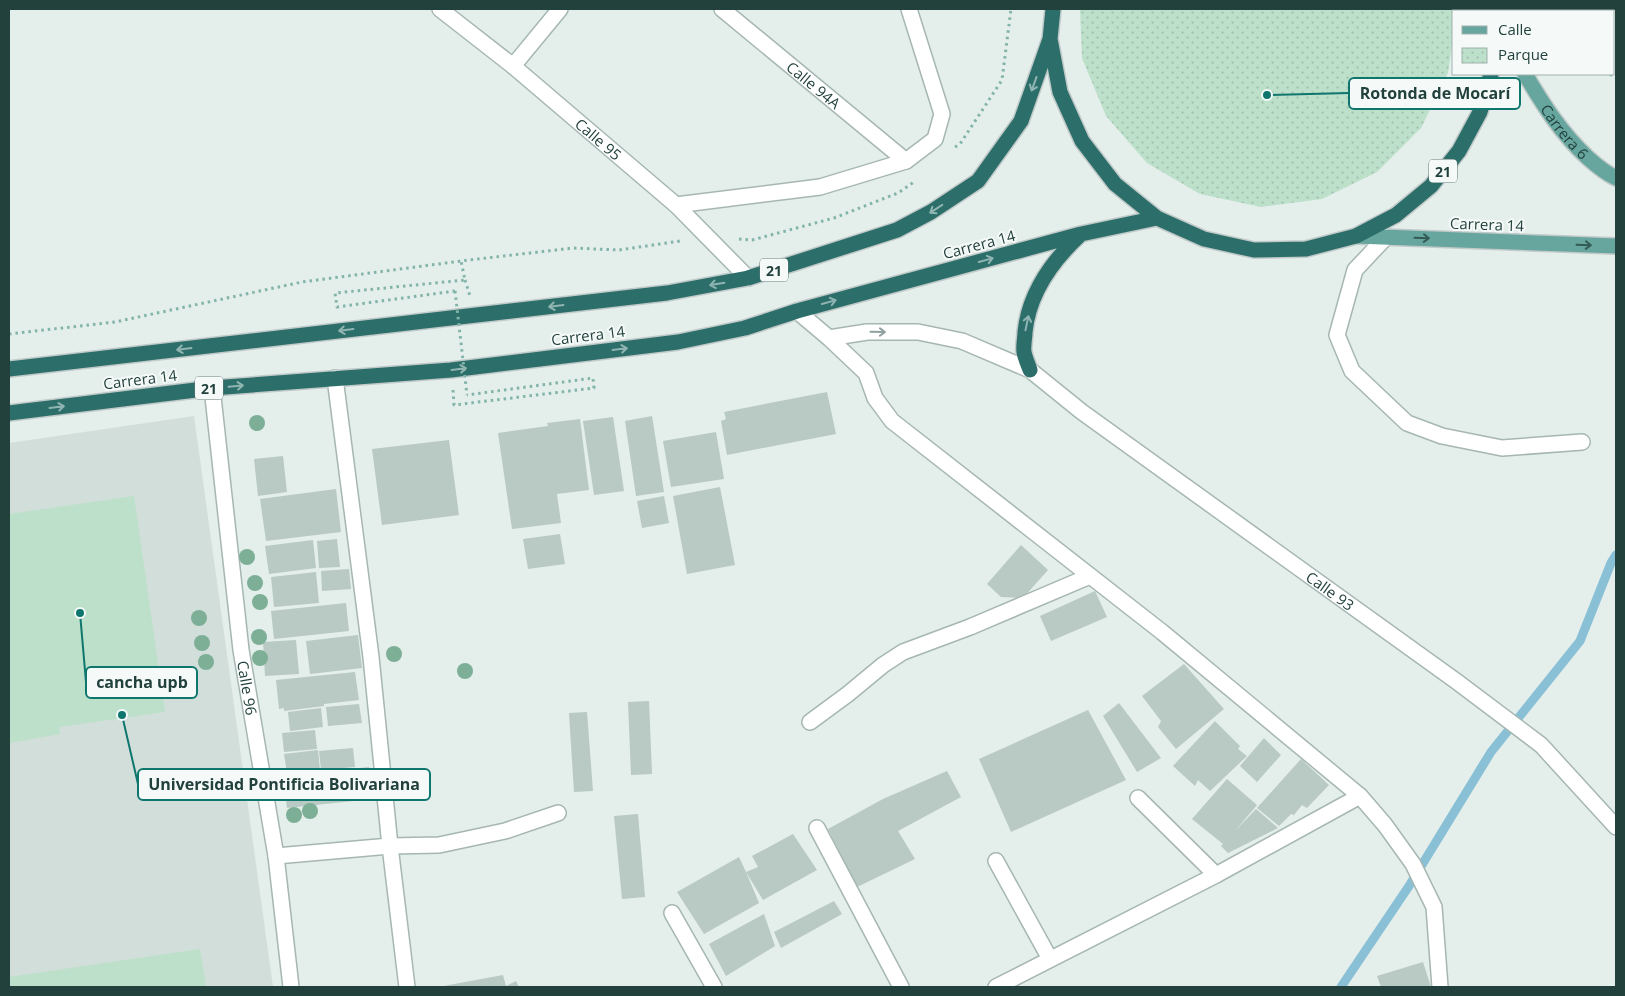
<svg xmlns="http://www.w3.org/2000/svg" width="1625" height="996" font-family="'Open Sans',sans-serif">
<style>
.built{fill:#d2deda}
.grass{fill:#bce0ca}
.park{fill:url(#park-dots)}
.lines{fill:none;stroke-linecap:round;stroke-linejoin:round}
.stream{stroke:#89c0d6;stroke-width:9}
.building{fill:#b9c9c4}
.minor-casing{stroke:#a6b7b3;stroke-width:18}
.major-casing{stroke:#c1cac9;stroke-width:18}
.highway-casing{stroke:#c1cac9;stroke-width:18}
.path{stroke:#82b4aa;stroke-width:3;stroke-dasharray:2.5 4;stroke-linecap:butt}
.minor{stroke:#fff;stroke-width:15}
.major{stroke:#66a69e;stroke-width:15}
.highway{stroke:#2c6f6a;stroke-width:15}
.path-bridge{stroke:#82b4aa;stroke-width:3;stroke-dasharray:2.5 4;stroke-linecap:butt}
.tree{fill:#7daf97}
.oneway{stroke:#90b4b1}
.oneway2{stroke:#335a55}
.oneway3{stroke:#90a09e}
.labels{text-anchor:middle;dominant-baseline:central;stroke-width:4;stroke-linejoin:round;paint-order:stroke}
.shield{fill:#f5faf8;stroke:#617875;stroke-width:1}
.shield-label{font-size:14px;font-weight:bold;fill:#22413d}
.street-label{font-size:15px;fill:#22413d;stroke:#f5faf8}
.leader{fill:none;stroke:#0f766e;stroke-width:2}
.callout-dot{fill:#0f766e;stroke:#f5faf8;stroke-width:2}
.callout{fill:#f5faf8;stroke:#0f766e;stroke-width:2}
.callout-label{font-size:16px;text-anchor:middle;font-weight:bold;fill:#22413d}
</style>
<defs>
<pattern id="park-dots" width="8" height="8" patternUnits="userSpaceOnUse" patternTransform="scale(1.25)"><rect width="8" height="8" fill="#bce0ca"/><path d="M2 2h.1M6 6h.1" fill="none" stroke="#a1c1ae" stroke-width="1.8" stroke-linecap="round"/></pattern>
</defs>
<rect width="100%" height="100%" fill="#e4eeeb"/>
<!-- built -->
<path class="built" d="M194,416L273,987H9V443Z"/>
<!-- grass -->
<path class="grass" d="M134,496L165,712L59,727L60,734L9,743V514Z
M200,949L206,987H9V977Z"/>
<!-- park -->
<path class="park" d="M1080,9H1456V11H1454V32L1448,73L1421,128L1377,172L1322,199L1261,207L1200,194L1147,163L1106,116L1082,58Z"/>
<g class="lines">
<!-- stream -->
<path class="stream" d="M1341,987L1409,886L1491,752L1580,641L1611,563L1616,555"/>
</g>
<!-- building -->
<path class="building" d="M827,392L836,434L727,455L721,421L726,419L724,412Z
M652,416L664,492L636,496L625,421Z
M613,417L624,491L594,495L583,421Z
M580,419L589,490L557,494L561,523L512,529L498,433L548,426L547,423Z
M716,432L724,479L671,487L663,441Z
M449,440L459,515L382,525L372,449Z
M283,456L287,492L258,496L254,459Z
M720,487L735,565L687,574L673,496Z
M336,489L341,532L266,541L260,499Z
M664,496L669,523L642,528L637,501Z
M560,534L565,564L528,569L523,539Z
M337,539L340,567L319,568L317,541Z
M313,540L316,568L269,574L265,546Z
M1021,545L1048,570L1023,598L1001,597L987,584Z
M349,569L351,589L322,591L321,571Z
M316,572L319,603L274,607L271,577Z
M1095,591L1107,617L1051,641L1040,616Z
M346,603L349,631L274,639L271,611Z
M358,635L362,668L310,674L306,641Z
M296,640L299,674L265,676L263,642Z
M1184,664L1224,709L1176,749L1158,727L1161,721L1142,696Z
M355,672L359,700L324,704V706L284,711V708L279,709L276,680Z
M649,701L652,774L631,775L628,702Z
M1119,703L1161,758L1137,772L1103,716Z
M359,704L362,723L328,726L326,707Z
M321,708L323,727L290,731L288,712Z
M1088,710L1126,780L1011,832L979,759Z
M587,712L593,791L574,792L569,713Z
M1215,721L1240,746L1238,749L1247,756L1210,791L1198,780L1195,786L1173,766Z
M315,730L317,749L284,752L282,733Z
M1264,738L1281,755L1257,782L1240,766Z
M353,748L355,767L321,770L319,751Z
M318,750L320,770L287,773L284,754Z
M1301,759L1329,785L1307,808L1302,805L1294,815L1291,814L1279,826L1257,808Z
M369,767L373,799L287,808L283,776Z
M947,771L961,797L898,831L915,859L857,887L828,829L883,799Z
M1227,779L1257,805L1235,831L1256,809L1278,828L1228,853L1221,846L1223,844L1192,819Z
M638,814L645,897L622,899L614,816Z
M793,834L817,870L763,900L746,872L759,903L704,934L677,892L739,857L746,872L758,867L752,856Z
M834,901L842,914L781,948L774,932Z
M764,914L775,946L726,976L709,944Z
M1423,962L1431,987H1381L1377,976Z
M503,975L506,986L516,981L519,987H438Z"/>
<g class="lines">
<!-- minor casing -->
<g class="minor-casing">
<g id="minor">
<path id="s1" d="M440,9L513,66L676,205L748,278"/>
<path id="s2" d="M722,9L906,161"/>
<path d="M513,66L560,9"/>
<path d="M676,205L820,187L906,161L935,139L942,114L909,9"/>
<path d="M1386,237L1355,270L1337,335L1352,371L1407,423L1442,436L1502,448L1582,442"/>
<path d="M797,311L829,338L866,373L875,398L892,421L1162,632L1360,796L1385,825L1413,864L1434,907L1440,987"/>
<path id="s3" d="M829,338L867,332H918L962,341L1030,370L1082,412L1456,681L1541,745L1616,827"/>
<path d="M335,378L371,657L390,846L407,987"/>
<path id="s4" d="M212,388L241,650L276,856L291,987"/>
<path d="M810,722L848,694L883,665L903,652L970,627L1090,576"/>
<path d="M1138,798L1216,875"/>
<path d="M817,828L901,987"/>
<path d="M276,856L390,846L439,845L505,831L558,813"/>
<path d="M996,861L1050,959"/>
<path d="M672,913L714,987"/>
<path d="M996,987L1216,875L1360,796"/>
</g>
</g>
<!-- major casing -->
<g class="major-casing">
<g id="major">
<path id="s5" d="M1525,74C1544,106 1561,133 1588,158C1597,166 1605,173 1616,178"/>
<path d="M1356,236L1616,246"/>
</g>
</g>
<!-- highway casing -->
<g class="highway-casing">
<path id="highway" d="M1053,9L1050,39L1060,92L1082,141L1115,184L1157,218L1204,239L1254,250L1306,249L1356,236L1396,215L1431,186L1459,151L1480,112L1491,74
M1495,9V11
M9,369L667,293L748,278L897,230L931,212L978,181L1021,121L1050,39
M1030,370C1028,364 1025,358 1024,352C1023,346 1025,338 1025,332C1029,293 1052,261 1080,235
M9,413L212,388L451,370L678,342L745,328L797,311L1081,234L1157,218"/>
</g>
<!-- path -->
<path class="path" d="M1559,9L1560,11
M1610,74L1616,78
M955,147L960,144L1002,80L1011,9
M739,239L752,240L834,218L898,193L914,182
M465,280L470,296
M455,291L337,307L335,293L465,280L461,261
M9,334L115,322L302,282L461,261L573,248L619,250L680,241
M453,390L454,405L594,388L593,378L467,395"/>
<!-- minor -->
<use href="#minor" class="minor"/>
<!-- major -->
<use href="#major" class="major"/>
<!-- highway -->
<use href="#highway" class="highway"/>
<!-- path-bridge -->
<path class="path-bridge" d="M455,291L467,395"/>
</g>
<!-- trees -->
<g class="tree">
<circle cx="257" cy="423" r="8"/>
<circle cx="247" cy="557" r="8"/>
<circle cx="255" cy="583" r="8"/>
<circle cx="260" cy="602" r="8"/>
<circle cx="199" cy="618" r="8"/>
<circle cx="259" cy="637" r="8"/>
<circle cx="202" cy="643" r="8"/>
<circle cx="394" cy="654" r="8"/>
<circle cx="260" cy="658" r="8"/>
<circle cx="206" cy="662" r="8"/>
<circle cx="465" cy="671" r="8"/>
<circle cx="310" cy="811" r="8"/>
<circle cx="294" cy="815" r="8"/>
</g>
<!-- one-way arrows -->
<defs><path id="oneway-shaft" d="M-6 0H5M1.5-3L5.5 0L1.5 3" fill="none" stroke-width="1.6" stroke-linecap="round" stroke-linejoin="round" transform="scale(1.25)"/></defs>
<g class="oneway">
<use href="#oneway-shaft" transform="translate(1034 84) rotate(110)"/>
<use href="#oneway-shaft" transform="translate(936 209) rotate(147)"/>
<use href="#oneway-shaft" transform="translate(986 260) rotate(-15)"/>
<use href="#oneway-shaft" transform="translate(717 284) rotate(170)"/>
<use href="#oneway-shaft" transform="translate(829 302) rotate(-15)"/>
<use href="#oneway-shaft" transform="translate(556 306) rotate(173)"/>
<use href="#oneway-shaft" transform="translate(1027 323) rotate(-78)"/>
<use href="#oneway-shaft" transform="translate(346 330) rotate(173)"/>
<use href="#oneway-shaft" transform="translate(184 349) rotate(173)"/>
<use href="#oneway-shaft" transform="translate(620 349) rotate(-7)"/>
<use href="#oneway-shaft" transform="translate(459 369) rotate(-7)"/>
<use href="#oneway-shaft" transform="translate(236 386) rotate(-5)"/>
<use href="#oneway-shaft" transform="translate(57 407) rotate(-7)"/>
</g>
<g class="oneway2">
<use href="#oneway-shaft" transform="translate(1422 238) rotate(2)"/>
<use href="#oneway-shaft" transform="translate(1584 245) rotate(2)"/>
</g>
<use class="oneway3" href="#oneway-shaft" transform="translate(878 332) rotate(1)"/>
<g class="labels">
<!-- shield labels -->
<g class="shield">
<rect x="1429" y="159.5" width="28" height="23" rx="4"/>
<rect x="760" y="258.5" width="28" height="23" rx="4"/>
<rect x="195" y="376.5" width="28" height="23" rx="4"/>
</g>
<g class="shield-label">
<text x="1443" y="171">21</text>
<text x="774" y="270">21</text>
<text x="209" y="388">21</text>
</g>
<!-- street labels -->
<g class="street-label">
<text stroke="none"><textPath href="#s2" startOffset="119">Calle 94A</textPath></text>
<text stroke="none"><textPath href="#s5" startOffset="70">Carrera 6</textPath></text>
<text stroke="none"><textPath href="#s1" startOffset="205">Calle 95</textPath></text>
<text transform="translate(1487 224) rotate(2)">Carrera 14</text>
<text transform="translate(979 244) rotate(-15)">Carrera 14</text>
<text transform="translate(588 335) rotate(-7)">Carrera 14</text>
<text transform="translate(140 379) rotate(-7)">Carrera 14</text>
<text stroke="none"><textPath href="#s3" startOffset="581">Calle 93</textPath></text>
<text stroke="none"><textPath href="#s4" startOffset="302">Calle 96</textPath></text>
</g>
</g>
<!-- callouts -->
<path class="leader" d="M1267 95L1349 93M80 613L86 682M122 715L138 784"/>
<g class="callout-dot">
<circle cx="1267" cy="95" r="5"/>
<circle cx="80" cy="613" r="5"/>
<circle cx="122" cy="715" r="5"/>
</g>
<g class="callout">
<rect x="1349" y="78" width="171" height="31" rx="5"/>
<rect x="86" y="667" width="111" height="31" rx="5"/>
<rect x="138" y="769" width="292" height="31" rx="5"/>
</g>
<g class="callout-label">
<text x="1435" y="99">Rotonda de Mocarí</text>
<text x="142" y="688">cancha upb</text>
<text x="284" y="790">Universidad Pontificia Bolivariana</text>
</g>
<!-- border -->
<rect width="1625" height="996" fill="none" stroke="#22413d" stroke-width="20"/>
<!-- legend -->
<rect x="1452" y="10" width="162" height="65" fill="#f5faf8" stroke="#a1b0ad"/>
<rect x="1462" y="26" width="25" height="8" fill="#66a69e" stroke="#a1b0ad"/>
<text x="1498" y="35" font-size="15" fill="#22413d">Calle</text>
<rect x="1462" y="48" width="25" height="15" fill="url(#park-dots)" stroke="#a1b0ad"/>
<text x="1498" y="60" font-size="15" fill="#22413d">Parque</text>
</svg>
